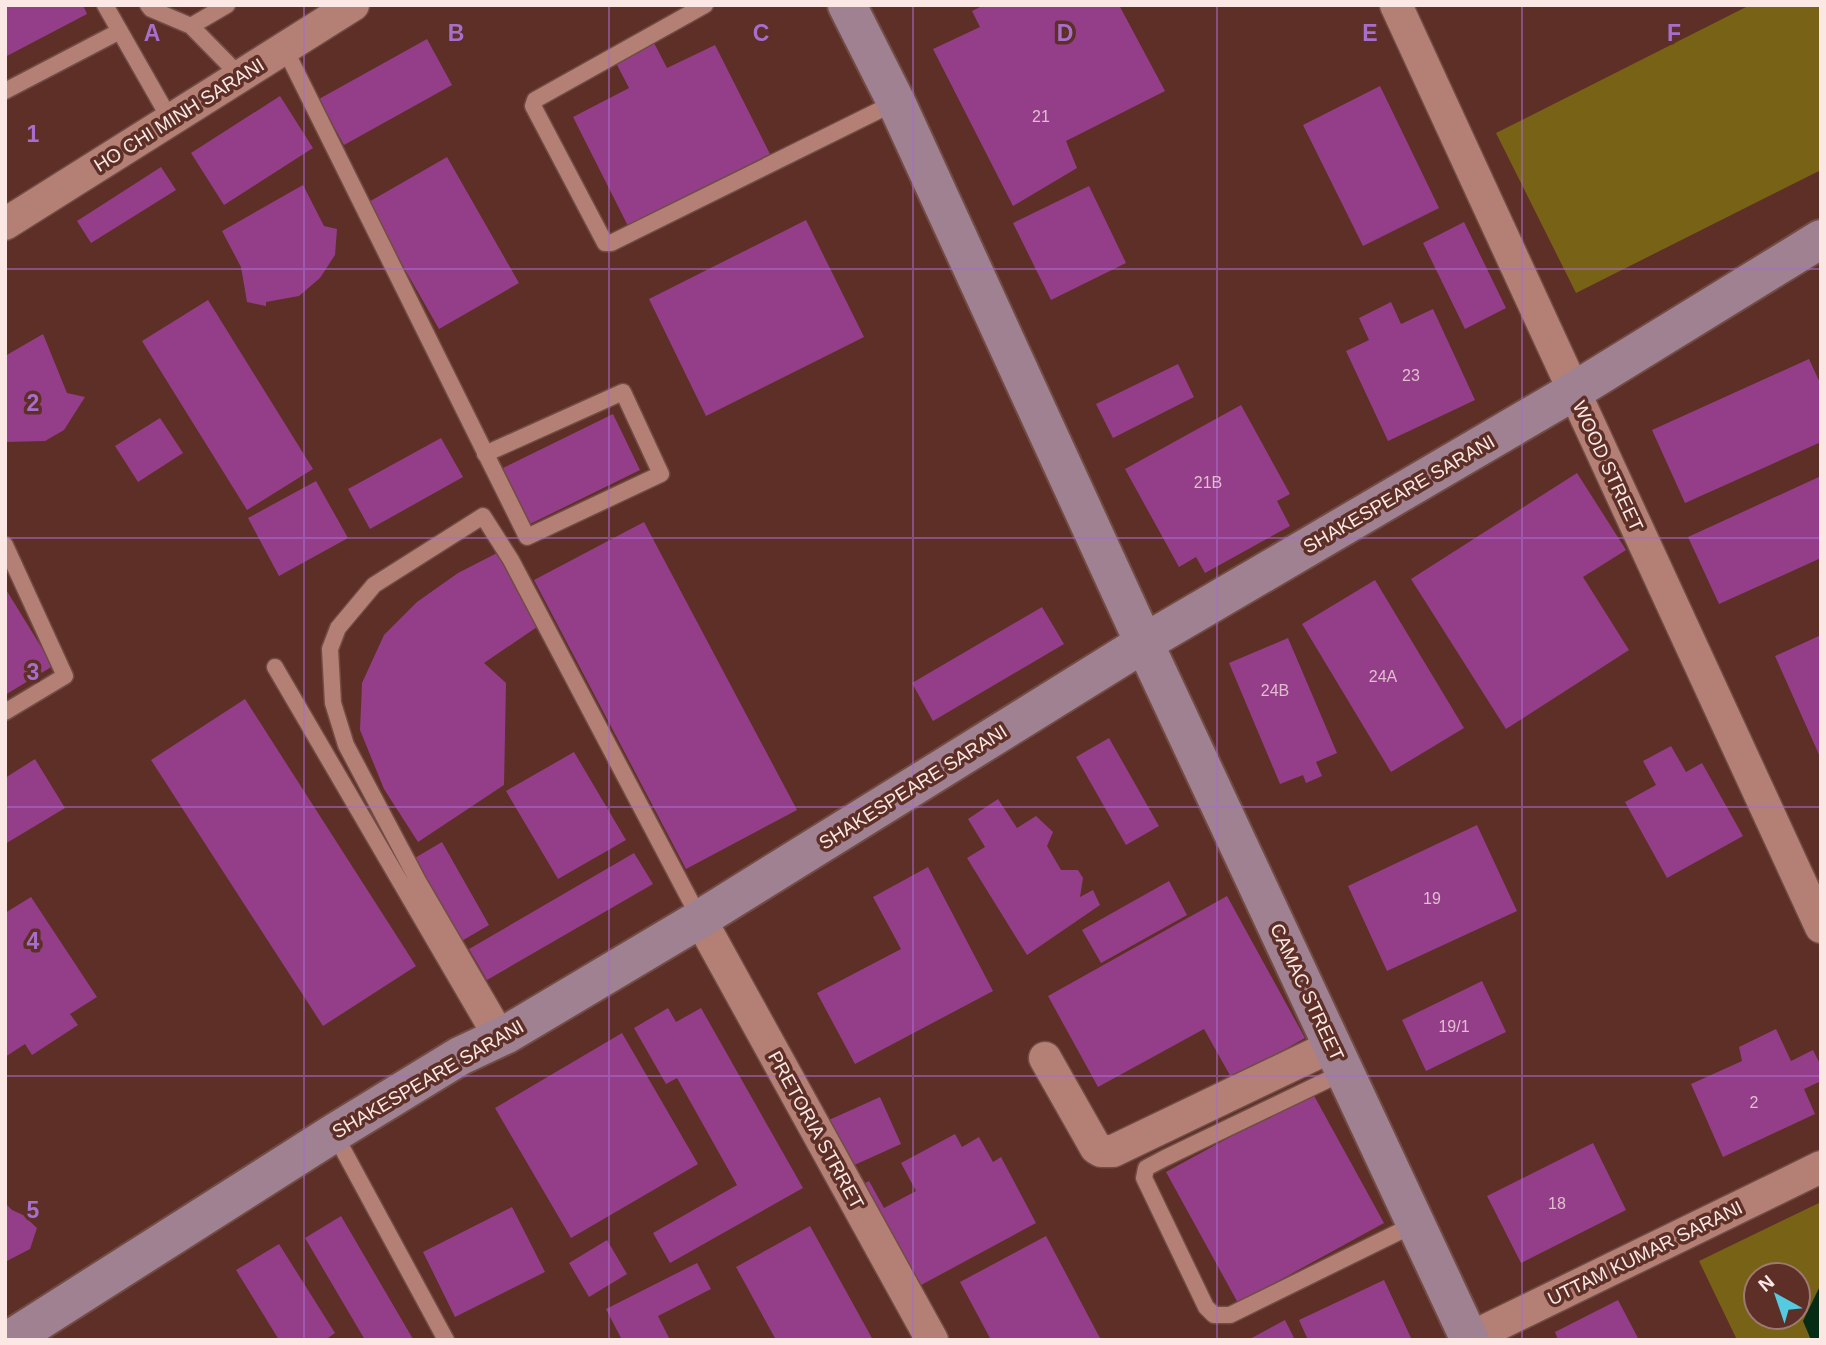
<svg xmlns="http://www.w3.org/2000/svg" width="1826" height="1345" font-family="Arial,sans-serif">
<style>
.green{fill:#786215;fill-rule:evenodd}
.water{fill:#072c15}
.building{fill:#943e8a}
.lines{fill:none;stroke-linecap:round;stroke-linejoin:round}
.service-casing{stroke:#714c45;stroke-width:19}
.minor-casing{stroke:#714c45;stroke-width:35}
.secondary-casing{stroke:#714c45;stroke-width:42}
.service{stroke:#b47f74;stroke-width:16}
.minor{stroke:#b47f74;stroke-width:32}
.secondary{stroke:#a08191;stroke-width:38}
.grid{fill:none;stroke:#a86ecc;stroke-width:2;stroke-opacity:0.55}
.labels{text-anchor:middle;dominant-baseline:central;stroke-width:7;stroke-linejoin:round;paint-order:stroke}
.number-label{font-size:16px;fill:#e1bece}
.street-label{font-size:19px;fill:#fbe8e5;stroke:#5d2f26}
.grid-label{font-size:23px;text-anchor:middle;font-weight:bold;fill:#a86ecc;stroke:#5d2f26;stroke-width:7;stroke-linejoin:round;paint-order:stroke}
</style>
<rect width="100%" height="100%" fill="#5d2f26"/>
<!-- green -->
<path class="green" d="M1750,5H1821V170L1576,293L1496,133Z
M1821,1202V1340H1737L1699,1261ZM1756,1275H1798V1317H1756Z"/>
<!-- water -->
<path class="water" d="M1821,1284V1340H1811L1803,1321Z"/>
<!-- building -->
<path class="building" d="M5,5H83L87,14L5,57Z
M984,5H1119L1165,91L1066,141L1077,168L1013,206L933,49L980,27L972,11Z
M427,39L452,85L344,145L319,99Z
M652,39L667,68L715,45L770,154L628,226L573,117L629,88L614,59Z
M1380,86L1439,208L1363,246L1303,125Z
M280,96L313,148L224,205L191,153Z
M447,157L519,283L439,329L367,203Z
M161,167L176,190L91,243L77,221Z
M303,185L324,226L337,229L335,255L320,278L299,296L266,302V306L247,302L241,267L222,231Z
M1089,186L1126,263L1051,300L1013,223Z
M806,220L864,337L706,416L649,299Z
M1464,222L1506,308L1465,329L1423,243Z
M208,300L313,469L247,510L142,341Z
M1391,302L1401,324L1433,309L1475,400L1388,441L1346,351L1369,340L1359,318Z
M43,334L67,393L85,397L64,430L45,441L5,442V356Z
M1809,359L1821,385V442L1685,503L1652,430Z
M1178,364L1194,397L1113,438L1096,404Z
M1241,405L1290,494L1277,501L1290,526L1205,573L1196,557L1179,567L1125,469Z
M613,414L640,470L528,525L501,469Z
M160,418L183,453L138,482L115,446Z
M441,438L463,477L370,529L348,489Z
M1577,473L1626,550L1583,577L1629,650L1506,729L1411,579Z
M1821,476V558L1719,604L1688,537Z
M316,481L348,538L279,576L248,518Z
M644,522L797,810L686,869L534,580Z
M497,553L537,627L484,663L506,683L504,785L418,842L384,789L360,730L362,683L384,635L417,602L458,573Z
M1375,580L1464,728L1391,772L1302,624Z
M5,588L53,666L5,695Z
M1042,607L1064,644L933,721L912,683Z
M1821,635V759L1775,656Z
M1288,638L1337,753L1316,762L1322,776L1306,783L1303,775L1280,784L1229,663Z
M245,699L416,966L323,1026L151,760Z
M1109,738L1159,826L1126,845L1076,757Z
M1671,746L1686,772L1702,763L1743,836L1667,878L1625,802L1656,785L1643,761Z
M574,752L626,840L558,879L506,791Z
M35,759L65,808L5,844V778Z
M998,799L1017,828L1036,816L1053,832L1047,846L1061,870H1078L1083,878L1080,897L1093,890L1100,905L1027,955L967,858L985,847L968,819Z
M1477,825L1517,911L1387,971L1348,886Z
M442,842L489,925L460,942L413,859Z
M634,853L653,884L487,980L469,949Z
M928,867L993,991L855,1064L817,993L901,949L873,897Z
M1169,881L1187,915L1101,963L1082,930Z
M1227,896L1305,1038L1232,1079L1204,1029L1098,1087L1048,996Z
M31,897L97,997L70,1014L78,1025L32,1055L25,1044L5,1057V913Z
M1482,981L1506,1032L1426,1071L1402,1020Z
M668,1008L676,1022L701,1008L803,1188L670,1263L653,1233L737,1185L677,1078L666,1084L634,1028Z
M1776,1029L1791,1061L1813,1050L1821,1066V1081L1804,1089L1815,1114L1723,1157L1691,1084L1742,1061L1739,1047Z
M622,1033L698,1164L571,1238L495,1108Z
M1312,1092L1384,1223L1238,1303L1166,1172Z
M880,1097L901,1144L841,1171L820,1124Z
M955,1134L962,1147L979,1137L993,1162L1001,1157L1036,1223L910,1291L855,1189L869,1181L884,1208L916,1191L901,1163Z
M1593,1143L1626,1210L1521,1263L1487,1196Z
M5,1203L12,1210L23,1215L37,1228L30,1249L5,1262Z
M512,1207L545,1272L455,1317L423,1252Z
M341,1216L413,1339L411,1340H365L305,1238Z
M810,1226L873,1340H776L736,1267Z
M1046,1236L1101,1340H991L960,1282Z
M607,1240L627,1274L589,1297L569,1263Z
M279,1244L335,1333L325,1340H279L236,1270Z
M697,1263L711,1289L658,1316L670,1340H622L606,1309Z
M1384,1280L1412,1340H1308L1299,1320Z
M1618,1300L1639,1340H1558L1555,1332Z
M1285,1320L1295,1340H1248Z"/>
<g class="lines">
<!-- service casing -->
<g class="service-casing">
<path id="service" d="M105,5L171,121
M148,5L151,9L191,26L241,77
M705,5L535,100L533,106L605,243H611L896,102
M191,26L227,5
M285,49L527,537L661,474L623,392L485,454
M5,91L120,31
M5,545L65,676L5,712
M275,667L493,1041
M507,1034L418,881L346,745L333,703L330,649L338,628L374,585L483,516L511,560L700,919
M1344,1072L1165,1158L1146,1168L1144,1178L1206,1307L1214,1315H1230L1415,1224
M334,1133L446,1340"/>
</g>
<!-- minor casing -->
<g class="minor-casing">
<path id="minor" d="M1396,5L1821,927
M5,224L353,5
M700,919L932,1340
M1045,1058L1096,1148L1101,1151H1113L1332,1046
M1470,1338L1821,1167"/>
</g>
<!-- secondary casing -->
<g class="secondary-casing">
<path id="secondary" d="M847,5L896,102L1144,643L1470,1340
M9,1340L334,1133L460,1056L507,1034L700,919L1144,643L1574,391L1821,239"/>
</g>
<!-- service -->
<use href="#service" class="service"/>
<!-- minor -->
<use href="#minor" class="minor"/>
<!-- secondary -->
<use href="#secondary" class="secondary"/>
</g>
<!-- grid -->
<path class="grid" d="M304,5V1340M609,5V1340M913,5V1340M1217,5V1340M1522,5V1340M5,269H1821M5,538H1821M5,807H1821M5,1076H1821"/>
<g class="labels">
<!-- number labels -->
<g class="number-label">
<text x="1041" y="116">21</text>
<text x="1411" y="375">23</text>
<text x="1208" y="482">21B</text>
<text x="1383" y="676">24A</text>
<text x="1275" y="690">24B</text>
<text x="1432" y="898">19</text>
<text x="1454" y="1026">19/1</text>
<text x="1754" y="1102">2</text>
<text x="1557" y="1203">18</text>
</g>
<!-- street labels -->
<g class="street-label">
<text transform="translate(179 115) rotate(-32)">HO CHI MINH SARANI</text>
<text transform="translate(1608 466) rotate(65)">WOOD STREET</text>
<text transform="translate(1399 494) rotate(-30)">SHAKESPEARE SARANI</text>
<text transform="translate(913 787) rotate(-32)">SHAKESPEARE SARANI</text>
<text transform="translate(1307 992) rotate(65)">CAMAC STREET</text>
<text transform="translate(428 1079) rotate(-30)">SHAKESPEARE SARANI</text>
<text transform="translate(816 1130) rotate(61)">PRETORIA STRRET</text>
<text transform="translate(1645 1253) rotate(-26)">UTTAM KUMAR SARANI</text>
</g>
</g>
<g class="grid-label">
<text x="152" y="41">A</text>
<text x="456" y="41">B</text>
<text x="761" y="41">C</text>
<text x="1065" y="41">D</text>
<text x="1370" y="41">E</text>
<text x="1674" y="41">F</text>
<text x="33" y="142">1</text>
<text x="33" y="411">2</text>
<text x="33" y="680">3</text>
<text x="33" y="949">4</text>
<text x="33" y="1218">5</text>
</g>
<!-- border -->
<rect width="1826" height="1345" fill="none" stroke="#fbe8e5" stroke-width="14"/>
<!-- north arrow -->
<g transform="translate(1777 1296) rotate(320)"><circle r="33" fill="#5d2f26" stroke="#9c7972" stroke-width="2"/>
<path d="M0-5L12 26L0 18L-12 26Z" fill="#55cae0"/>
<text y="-10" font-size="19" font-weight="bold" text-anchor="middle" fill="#fbe8e5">N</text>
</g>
</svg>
